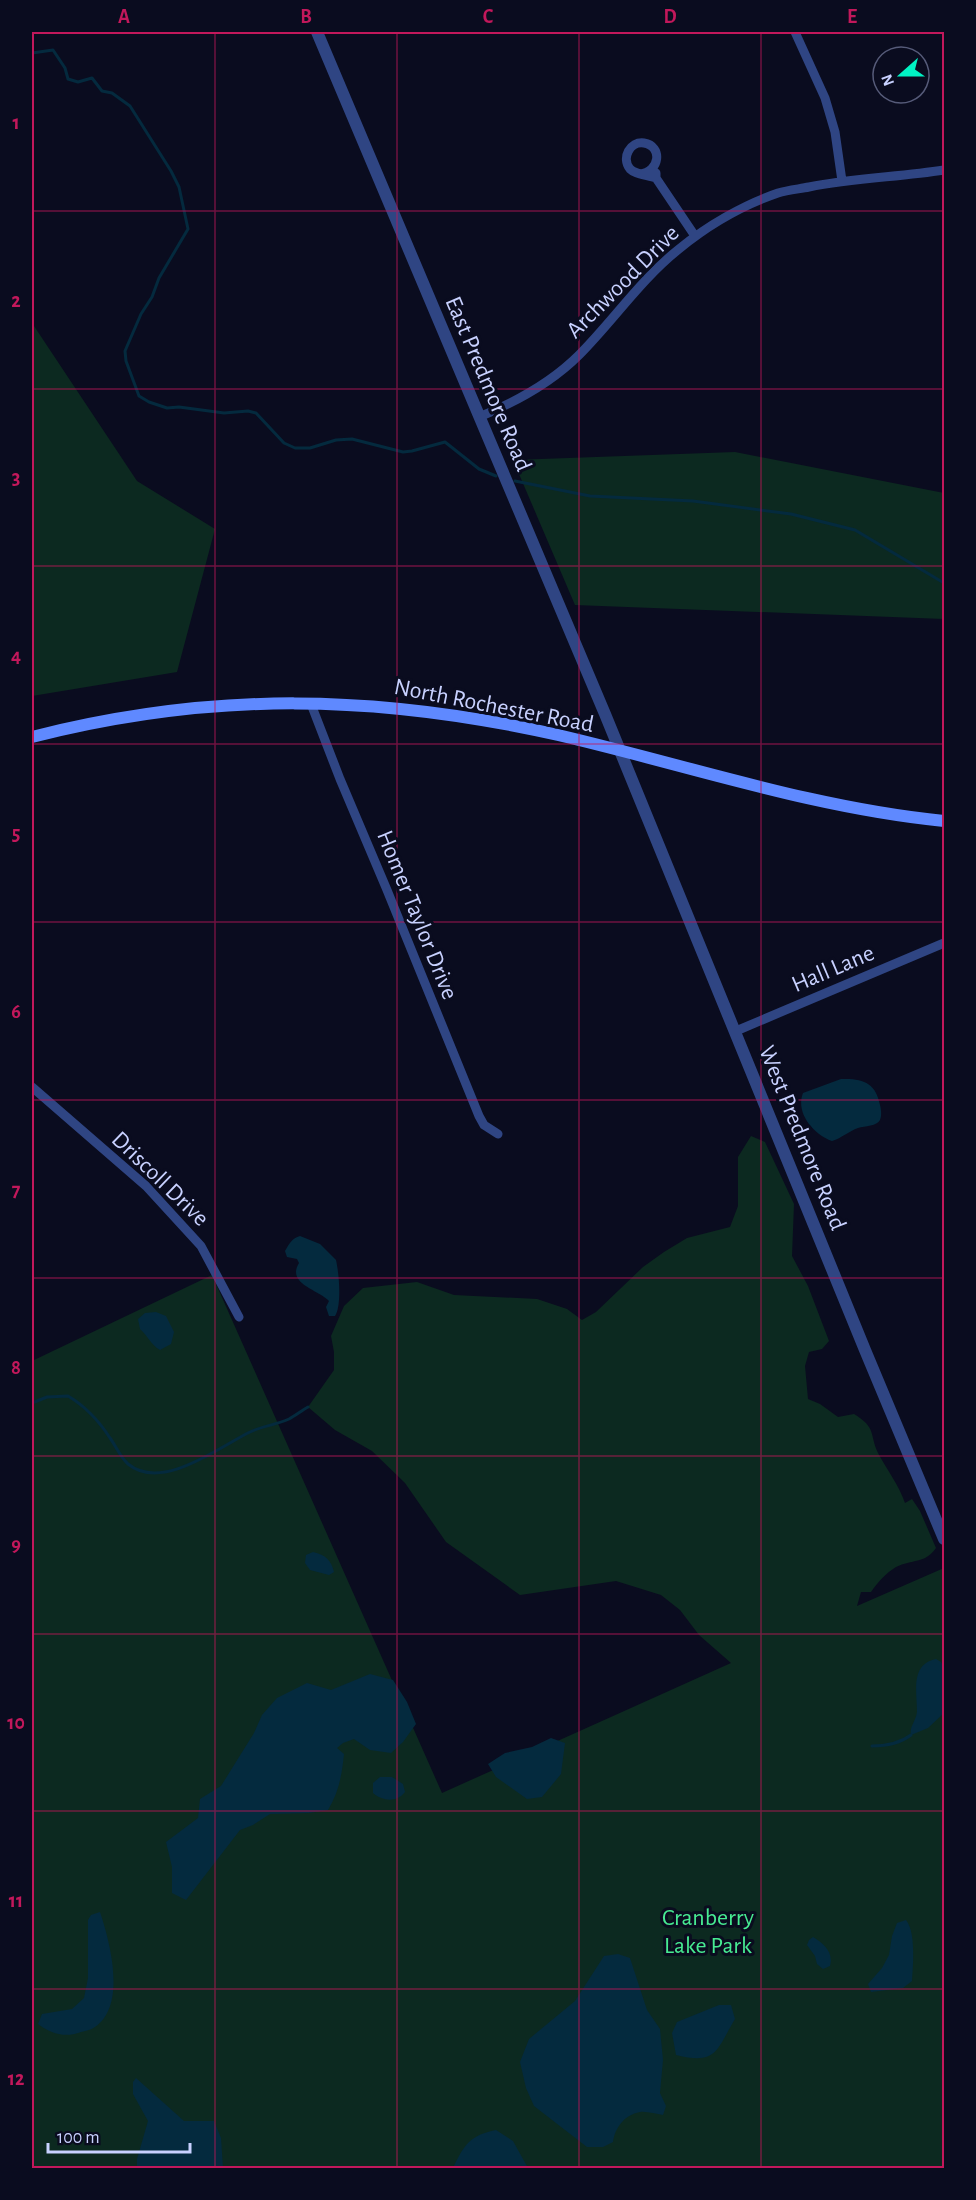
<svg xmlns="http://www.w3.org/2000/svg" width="976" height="2200" font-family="'Alegreya Sans',sans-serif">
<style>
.green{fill:#0c2920}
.water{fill:#042a3e}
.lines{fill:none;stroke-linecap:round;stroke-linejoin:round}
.stream{stroke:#042a3e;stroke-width:3}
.minor{stroke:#2f4583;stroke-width:9}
.tertiary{stroke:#2f4583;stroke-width:12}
.secondary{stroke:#5f89ff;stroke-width:12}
.grid{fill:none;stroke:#c2185b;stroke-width:1.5;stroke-opacity:0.55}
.labels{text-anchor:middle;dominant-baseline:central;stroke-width:6;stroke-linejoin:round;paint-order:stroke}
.street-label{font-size:24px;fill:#c8d1ff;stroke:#0a0c1f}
.park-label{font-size:24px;fill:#47eb92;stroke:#0a0c1f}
.neatline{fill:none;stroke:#c2185b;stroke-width:2}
.grid-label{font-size:20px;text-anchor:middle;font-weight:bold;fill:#c2185b}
</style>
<rect width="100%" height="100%" fill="#0a0c1f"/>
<!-- green -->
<path class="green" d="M32,323L137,481L215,529L177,672L32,696Z
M735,452L944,493V619L575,605L513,460Z
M751,1136L765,1142L794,1204L792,1256L808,1286L829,1341L822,1349L809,1352L805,1366L808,1399L820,1404L838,1417L854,1414C877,1428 869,1434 878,1453C887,1470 899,1485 905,1503L912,1499L920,1511L936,1548C925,1564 912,1559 896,1567C886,1573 878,1582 871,1592H861L857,1606L944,1568V2168H32V1361L212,1275L442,1793L731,1663L699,1635L680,1610L661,1595L616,1581L520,1595L446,1542L405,1483L372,1451L335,1430L308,1407L334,1370V1352L331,1336L344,1306L363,1288L417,1282L454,1295L537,1299L567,1309L582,1320L596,1312L643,1267L664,1252L687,1238L730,1227L738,1206V1157Z"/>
<!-- water -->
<path class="water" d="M841,1079C863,1078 876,1083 880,1105C881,1109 882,1115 880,1120C877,1126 865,1126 858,1128C849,1131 842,1138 832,1141C814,1135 795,1113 803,1093Z
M300,1236L320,1244L336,1260C339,1273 342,1305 335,1316H329L326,1307L329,1301C319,1290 286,1284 299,1263L297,1259L287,1257L285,1251C289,1244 292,1238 300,1236Z
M156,1312L166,1316L174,1332L171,1344L160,1350C151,1345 148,1336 140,1329L138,1319L145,1313Z
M313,1552C326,1555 331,1560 334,1572L329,1575L310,1570L305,1563L306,1555Z
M936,1659L941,1662L944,1668V1713L928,1728L911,1735C909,1727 916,1721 917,1712C917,1692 910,1664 936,1659Z
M370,1674L393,1680L407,1702L416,1724L403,1742L391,1753L370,1750L354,1739L343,1743L337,1748L344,1754C342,1774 339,1792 328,1810L309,1813L270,1814L253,1825L240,1830L186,1900L172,1893V1867L166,1842L198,1818L200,1799L221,1786L254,1733L262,1715L277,1698L307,1683L331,1690Z
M551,1738L565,1743L561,1774L542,1797L527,1799L496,1777L488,1764L505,1753L532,1747Z
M380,1777H392L403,1784L405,1792C397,1803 382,1801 373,1793V1783Z
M100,1912C110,1942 127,2005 95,2027C91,2030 85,2031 81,2032C65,2038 51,2034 38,2024L42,2014L72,2009L84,1998L88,1978V1920L91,1915Z
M906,1920C916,1932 913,1965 912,1981L903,1988L871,1992L868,1984L882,1968L889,1955L892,1936L897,1923Z
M813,1937C823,1943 834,1952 830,1966L823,1969L817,1964L815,1956L807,1945L809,1940Z
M618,1954L630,1958L647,2010L660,2029L663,2060L660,2093L666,2106L663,2115C656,2114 646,2111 640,2112C624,2115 615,2128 613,2142L603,2147H587L534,2106L526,2088L520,2062L529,2039L575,2001L604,1956Z
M719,2005H731L735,2019C716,2051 717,2065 676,2055L672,2033L677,2022Z
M136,2078L184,2121H214L221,2138L223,2168H137V2159L148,2121L133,2094V2082Z
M496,2130L513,2141L528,2168H453C464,2145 470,2135 496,2130Z"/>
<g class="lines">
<!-- stream -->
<path class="stream" d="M32,53L53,50L65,68L68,79L78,82L92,78L102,91L112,93L130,106L171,171L179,187L188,229L159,278L152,297L141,314L125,351L126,361L139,396L149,402L167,408L179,407L224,413L248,411L256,413L284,443L295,448H310L336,440L352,439L403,452L412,451L445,442L479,469L496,476
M515,481L590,496L693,501L791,514L855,530L944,583
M32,1403L47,1397L68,1396C85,1406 99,1421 110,1438C116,1446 120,1457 128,1464C162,1492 219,1447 250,1432C262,1426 276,1425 289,1419C295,1416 301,1411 308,1407
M872,1746C886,1746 899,1744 911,1735"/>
<!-- minor -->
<path class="minor" d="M795,32L825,98L835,132L842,181
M656,173V178L695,236
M640,174C660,172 663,146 644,143C630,141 621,158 630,169C636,175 648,175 656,178
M479,417C516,402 551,383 579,355C613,321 641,279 679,249C707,226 743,205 778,193C788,190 799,189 809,187C854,178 899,177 944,170
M311,704L340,779L387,890L479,1116L484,1125L498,1134
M736,1031L944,943
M32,1087L146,1186L201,1246L239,1317"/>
<!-- tertiary -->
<path class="tertiary" d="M317,32L605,714L865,1350L944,1539"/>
<!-- secondary -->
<path class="secondary" d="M32,737C212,691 377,694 558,735C687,765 812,808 944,821"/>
</g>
<!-- grid -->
<path class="grid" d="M215,32V2168M397,32V2168M579,32V2168M761,32V2168M32,211H944M32,389H944M32,566H944M32,744H944M32,922H944M32,1100H944M32,1278H944M32,1456H944M32,1634H944M32,1811H944M32,1989H944"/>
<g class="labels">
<!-- street labels -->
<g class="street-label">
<text transform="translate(623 282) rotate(-45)">Archwood Drive</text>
<text transform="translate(488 384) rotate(67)">East Predmore Road</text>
<text transform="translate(494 706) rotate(11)">North Rochester Road</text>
<text transform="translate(417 915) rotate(68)">Homer Taylor Drive</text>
<text transform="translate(833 969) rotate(-23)">Hall Lane</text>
<text transform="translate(802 1138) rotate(68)">West Predmore Road</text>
<text transform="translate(160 1179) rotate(44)">Driscoll Drive</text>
</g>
<!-- park labels -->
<g class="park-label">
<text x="708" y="1918">Cranberry<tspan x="708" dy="28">Lake Park</tspan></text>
</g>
</g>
<!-- border -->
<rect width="976" height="2200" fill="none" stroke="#0a0c1f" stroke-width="66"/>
<!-- north arrow -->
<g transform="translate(901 75) rotate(249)"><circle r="28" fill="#0a0c1f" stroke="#565b79" stroke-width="1.5"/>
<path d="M0-4.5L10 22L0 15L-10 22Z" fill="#00f3c4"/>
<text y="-9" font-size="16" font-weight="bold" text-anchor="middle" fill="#c8d1ff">N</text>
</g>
<!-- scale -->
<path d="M48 2143v9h142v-9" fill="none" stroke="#c8d1ff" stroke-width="3"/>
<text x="57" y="2143" font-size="18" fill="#c8d1ff" stroke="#0a0c1f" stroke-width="4.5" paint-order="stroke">100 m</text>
<rect x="33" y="33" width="910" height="2134" class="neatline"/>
<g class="grid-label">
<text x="124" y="23">A</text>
<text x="306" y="23">B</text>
<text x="488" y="23">C</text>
<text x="670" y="23">D</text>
<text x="852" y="23">E</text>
<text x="16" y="129">1</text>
<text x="16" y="307">2</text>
<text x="16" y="484">3</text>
<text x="16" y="662">4</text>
<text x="16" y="840">5</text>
<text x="16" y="1018">6</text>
<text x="16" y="1196">7</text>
<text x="16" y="1374">8</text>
<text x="16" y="1551">9</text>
<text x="16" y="1729">10</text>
<text x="16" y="1907">11</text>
<text x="16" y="2085">12</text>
</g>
</svg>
